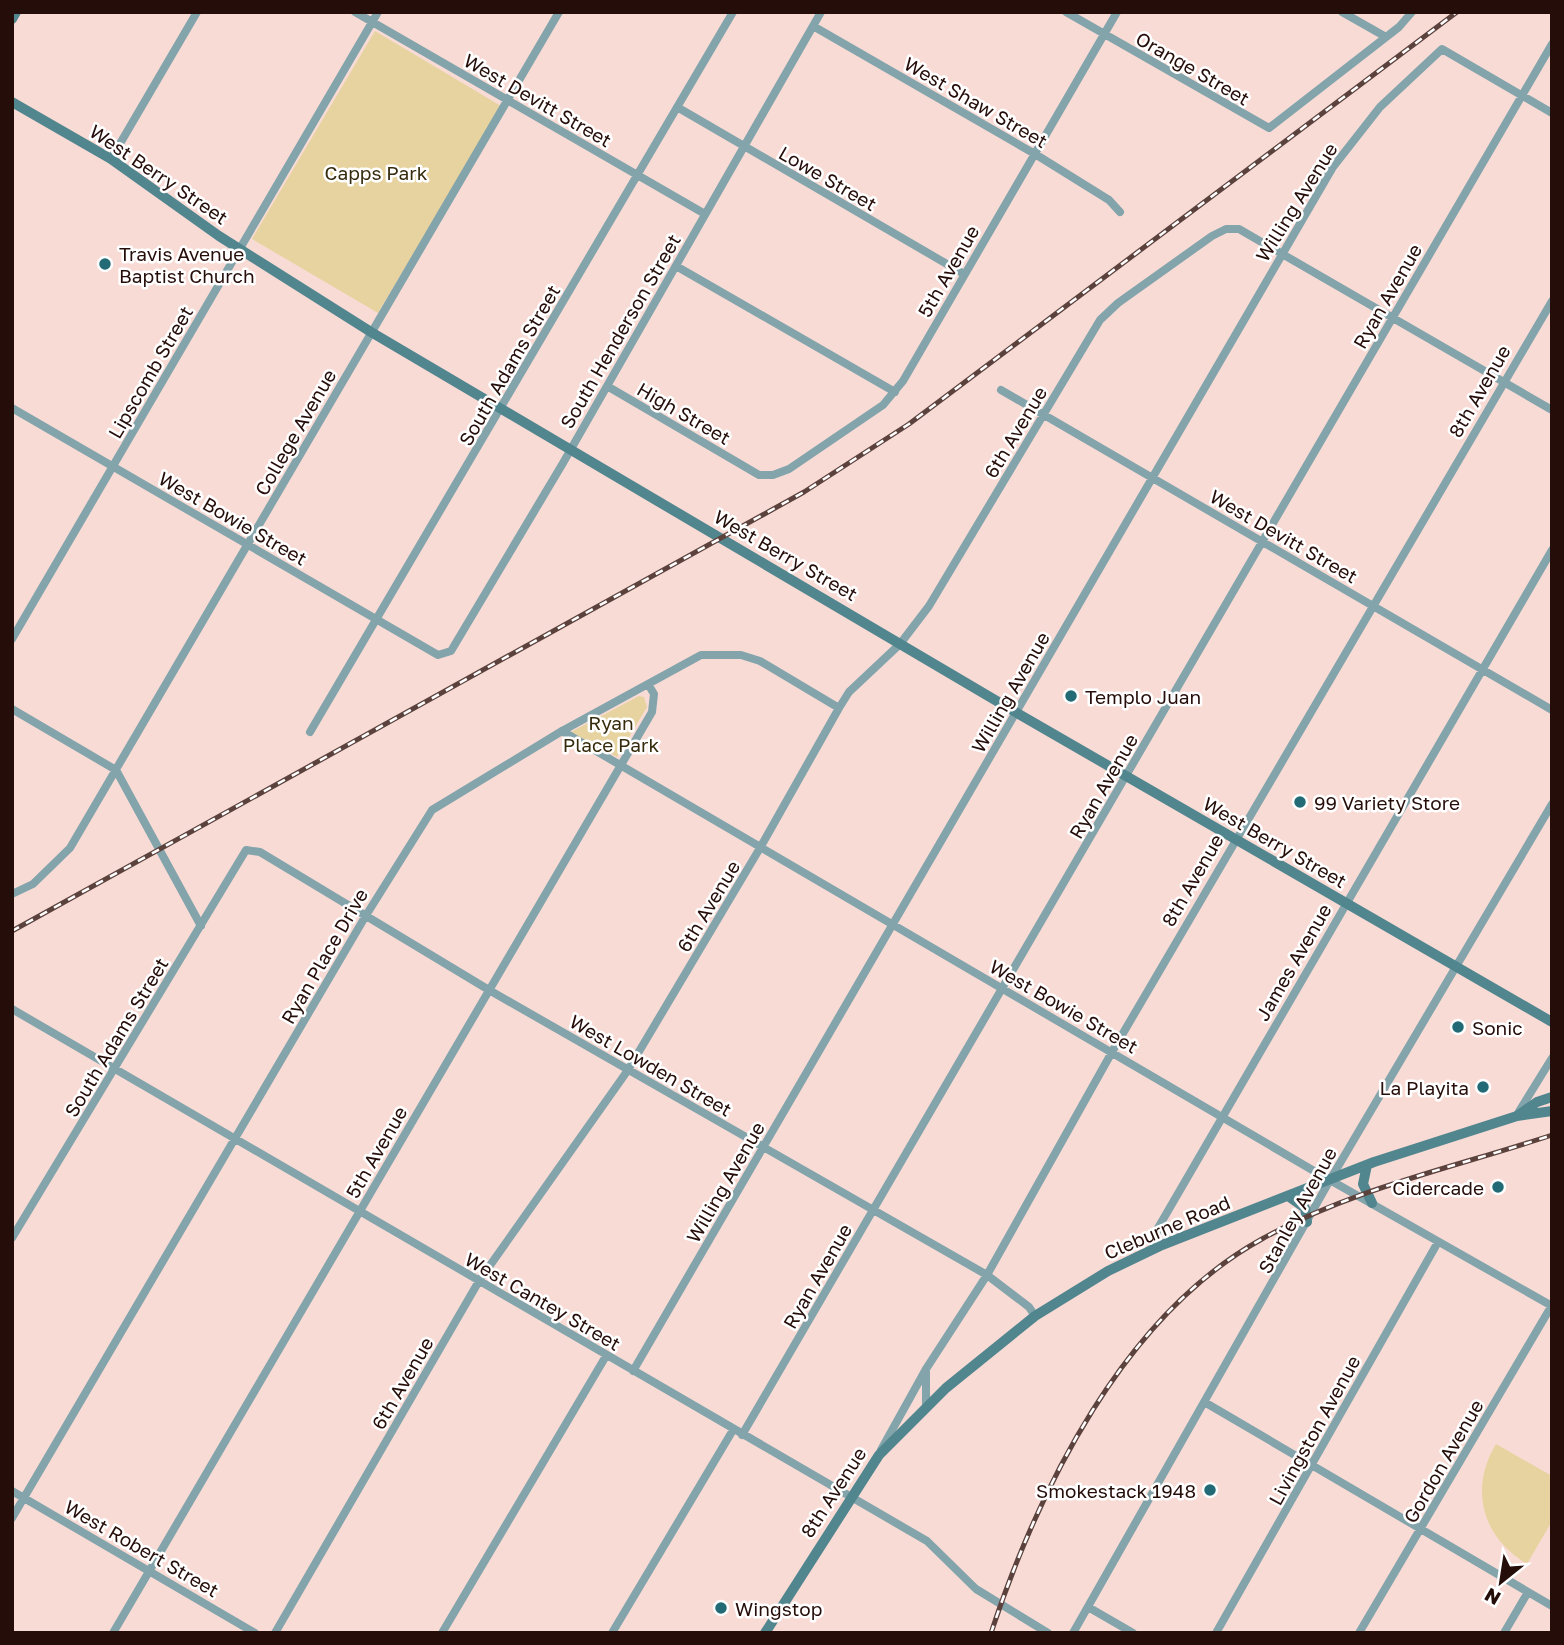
<svg xmlns="http://www.w3.org/2000/svg" width="1564" height="1645" font-family="'Golos Text',sans-serif">
<style>
.green{fill:#e7d39f}
.lines{fill:none;stroke-linecap:round;stroke-linejoin:round}
.minor{stroke:#83a4ab;stroke-width:8}
.secondary{stroke:#52868f;stroke-width:10}
.rail-casing{stroke:#5b423d;stroke-width:5}
.rail{stroke:#fff;stroke-width:2.5;stroke-dasharray:8;stroke-linecap:butt}
.poi-dot{fill:#226b76;stroke:#fff;stroke-width:2.5}
.labels{text-anchor:middle;dominant-baseline:central;stroke-width:5;stroke-linejoin:round;paint-order:stroke}
.street-label{font-size:19px;fill:#250d09;stroke:#fff}
.park-label{font-size:19px;fill:#362c0d;stroke:#fff}
.poi-label{font-size:19px;fill:#250d09;stroke:#fff;text-anchor:start}
</style>
<rect width="100%" height="100%" fill="#f8dbd5"/>
<!-- green -->
<path class="green" d="M375,31L501,106L378,313L252,239Z
M639,696L644,697L647,707L617,757L571,732Z
M1496,1444L1552,1476V1521L1527,1564C1482,1537 1469,1489 1496,1444Z"/>
<g class="lines">
<!-- minor -->
<path class="minor" d="M355,12L705,214
M1066,12L1269,128L1399,27L1412,12
M1342,12L1386,37
M813,26L1035,154L1109,200L1120,212
M677,107L964,274
M111,159L197,12
M676,266L895,392
M607,386L759,475H773L789,469L883,405L903,381L1117,12
M1001,390L1552,710
M12,408L438,655L451,651L563,463L821,12
M12,639L378,12
M12,709L116,770L201,926
M562,731L1314,1171L1552,1306
M310,732L733,12
M12,894L33,884L70,848L559,12
M12,1009L896,1523L927,1541L976,1589L1048,1633
M1518,1113L1552,1058
M12,1238L246,850L260,852L489,990L987,1275L1029,1307L1035,1316
M1155,1249L1158,1228L1552,550
M633,1371L1333,167L1380,107L1442,49L1552,113
M1206,1403L1552,1606
M926,1407V1372
M742,1435L1552,44
M881,1450L926,1369L987,1275L1112,1052L1552,301
M12,1491L255,1633
M12,1518L365,917L432,810L562,731L701,655H741L760,661L839,708
M1088,1607L1133,1633
M113,1633L652,712L654,694L648,684
M275,1633L479,1281L628,1070L760,848L839,708L849,692L900,644L929,606L1100,320L1118,303L1212,236L1226,229H1239L1552,410
M442,1633L606,1356
M612,1633L733,1430
M1073,1633L1330,1180L1552,804
M1216,1633L1438,1242
M1359,1633L1552,1305
M1504,1633L1528,1592"/>
<!-- secondary -->
<path class="secondary" d="M12,19L16,12
M12,102L111,159L219,236L371,332L1017,713L1552,1022
M1517,1116L1552,1111
M1367,1165L1363,1184L1372,1203
M1288,1196L1305,1208L1307,1222
M765,1633L879,1455L946,1388L1035,1316L1108,1271L1162,1245L1374,1162L1517,1116L1537,1102L1552,1097"/>
<!-- rail casing -->
<g class="rail-casing">
<path id="rail" d="M12,931L804,492L909,424L1457,12
M991,1633C1039,1488 1124,1315 1262,1239C1351,1189 1456,1167 1552,1135"/>
</g>
<!-- rail -->
<use href="#rail" class="rail"/>
</g>
<!-- markers -->
<g class="poi-dot">
<circle cx="105" cy="264" r="7"/>
<circle cx="1071" cy="696" r="7"/>
<circle cx="1300" cy="802" r="7"/>
<circle cx="1458" cy="1027" r="7"/>
<circle cx="1483" cy="1087" r="7"/>
<circle cx="1498" cy="1187" r="7"/>
<circle cx="1210" cy="1490" r="7"/>
<circle cx="721" cy="1608" r="7"/>
</g>
<g class="labels">
<!-- street labels -->
<g class="street-label">
<text transform="translate(1193 68) rotate(30)">Orange Street</text>
<text transform="translate(538 100) rotate(30)">West Devitt Street</text>
<text transform="translate(976 102) rotate(30)">West Shaw Street</text>
<text transform="translate(159 174) rotate(34)">West Berry Street</text>
<text transform="translate(828 178) rotate(30)">Lowe Street</text>
<text transform="translate(1296 202) rotate(-58)">Willing Avenue</text>
<text transform="translate(948 271) rotate(-60)">5th Avenue</text>
<text transform="translate(1387 296) rotate(-60)">Ryan Avenue</text>
<text transform="translate(620 331) rotate(-60)">South Henderson Street</text>
<text transform="translate(509 365) rotate(-60)">South Adams Street</text>
<text transform="translate(150 372) rotate(-60)">Lipscomb Street</text>
<text transform="translate(1479 391) rotate(-60)">8th Avenue</text>
<text transform="translate(684 413) rotate(30)">High Street</text>
<text transform="translate(295 432) rotate(-60)">College Avenue</text>
<text transform="translate(1015 432) rotate(-59)">6th Avenue</text>
<text transform="translate(233 518) rotate(30)">West Bowie Street</text>
<text transform="translate(1284 536) rotate(30)">West Devitt Street</text>
<text transform="translate(786 555) rotate(30)">West Berry Street</text>
<text transform="translate(1010 692) rotate(-60)">Willing Avenue</text>
<text transform="translate(1103 786) rotate(-60)">Ryan Avenue</text>
<text transform="translate(1275 842) rotate(30)">West Berry Street</text>
<text transform="translate(1192 880) rotate(-60)">8th Avenue</text>
<text transform="translate(708 906) rotate(-59)">6th Avenue</text>
<text transform="translate(324 956) rotate(-60)">Ryan Place Drive</text>
<text transform="translate(1293 962) rotate(-60)">James Avenue</text>
<text transform="translate(1064 1006) rotate(30)">West Bowie Street</text>
<text transform="translate(116 1037) rotate(-59)">South Adams Street</text>
<text transform="translate(651 1065) rotate(30)">West Lowden Street</text>
<text transform="translate(376 1152) rotate(-60)">5th Avenue</text>
<text transform="translate(725 1182) rotate(-60)">Willing Avenue</text>
<text transform="translate(1297 1210) rotate(-61)">Stanley Avenue</text>
<text transform="translate(1167 1227) rotate(-23)">Cleburne Road</text>
<text transform="translate(817 1276) rotate(-60)">Ryan Avenue</text>
<text transform="translate(543 1301) rotate(30)">West Cantey Street</text>
<text transform="translate(402 1383) rotate(-60)">6th Avenue</text>
<text transform="translate(1314 1430) rotate(-61)">Livingston Avenue</text>
<text transform="translate(1443 1461) rotate(-60)">Gordon Avenue</text>
<text transform="translate(833 1492) rotate(-57)">8th Avenue</text>
<text transform="translate(142 1548) rotate(30)">West Robert Street</text>
</g>
<!-- park labels -->
<g class="park-label">
<text x="376" y="172">Capps Park</text>
<text x="611" y="722">Ryan<tspan x="611" dy="22">Place Park</tspan></text>
</g>
<!-- poi labels -->
<g class="poi-label">
<text x="119" y="253">Travis Avenue<tspan x="119" dy="22">Baptist Church</tspan></text>
<text x="1085" y="696">Templo Juan</text>
<text x="1314" y="802">99 Variety Store</text>
<text x="1472" y="1027">Sonic</text>
<text x="1469" y="1087" text-anchor="end">La Playita</text>
<text x="1484" y="1187" text-anchor="end">Cidercade</text>
<text x="1196" y="1490" text-anchor="end">Smokestack 1948</text>
<text x="735" y="1608">Wingstop</text>
</g>
</g>
<!-- border -->
<rect width="1564" height="1645" fill="none" stroke="#250d09" stroke-width="28"/>
<!-- north arrow -->
<g transform="translate(1501 1582) rotate(210)" stroke="#ffffff" stroke-width="5" paint-order="stroke">
<path d="M0-5L12 26L0 18L-12 26Z" fill="#250d09"/>
<text y="-10" font-size="19" font-weight="bold" text-anchor="middle" fill="#250d09">N</text>
</g>
</svg>
